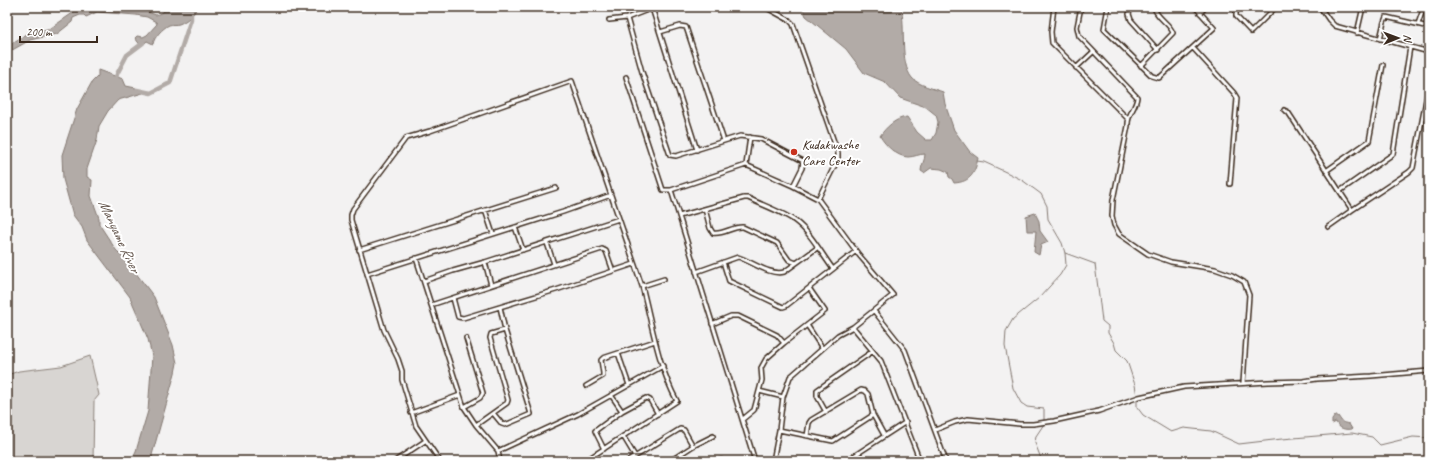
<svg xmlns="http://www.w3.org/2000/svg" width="1436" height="468" font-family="Caveat,sans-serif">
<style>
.green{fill:#d8d5d2;stroke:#8a8078}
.water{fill:#b2aba7;stroke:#827770}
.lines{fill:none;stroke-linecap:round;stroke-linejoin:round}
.stream{stroke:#827770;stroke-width:1}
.river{stroke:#b2aba7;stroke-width:4.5}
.street-casing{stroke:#3b2a1e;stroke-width:6}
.street{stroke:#fff;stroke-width:3}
.poi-dot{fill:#c8321e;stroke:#fff;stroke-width:1.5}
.labels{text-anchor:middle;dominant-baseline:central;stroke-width:4;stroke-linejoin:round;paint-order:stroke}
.poi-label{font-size:14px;fill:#3b2a1e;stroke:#fff;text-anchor:start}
.water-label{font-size:15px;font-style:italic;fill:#65574e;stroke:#fff}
</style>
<rect width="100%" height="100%" fill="#f3f2f2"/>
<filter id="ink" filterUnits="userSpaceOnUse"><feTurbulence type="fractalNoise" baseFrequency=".025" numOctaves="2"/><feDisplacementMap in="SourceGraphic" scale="8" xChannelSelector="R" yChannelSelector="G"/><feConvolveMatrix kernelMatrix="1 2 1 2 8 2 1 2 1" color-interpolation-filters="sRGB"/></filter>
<g filter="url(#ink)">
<!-- green -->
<path class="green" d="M90,356L99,395L94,401L93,461H7V375L19,371L61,366Z"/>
<!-- water -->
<path class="water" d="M87,7L136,8L156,15L163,12L169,7H197C194,15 187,21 179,24C176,25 172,24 169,25C163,28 154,37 153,44L147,41L141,46L135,38L137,36L143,37L147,35L157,24L156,22L147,17L136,15L97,12L86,17L84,15H80L73,18L72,22L57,34L30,40L7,53V46L27,34L51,28L77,10Z
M804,7H901C906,27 899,62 912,78C918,85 935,89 943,92L945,104L954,130L970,152L978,158C975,173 971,182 954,183L952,179L949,177L948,172L941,169L931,168L924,173L921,171C921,165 925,161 925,154C919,154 914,157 908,157C897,157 885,145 880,136C886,127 896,118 907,117L917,132L926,140H932L936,133L938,122L936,115L926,107L900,98L885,82L864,73L846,49L806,16L803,9Z
M98,70L123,79L126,86L136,88L143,93L118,100L108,111L99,126L97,140L87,169V177L92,180L91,196L99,218V224L116,250L126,260L154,297L173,345L177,363L175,373L152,455L153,461H131L136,451L148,411L152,356L148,339L130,297L87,240L82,227L73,215L63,179L62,155L77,109L92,82L98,76Z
M1035,213L1039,221L1040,231L1048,242L1041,245L1039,255L1034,252L1036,231H1027L1026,216Z
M1335,416H1338C1343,423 1341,422 1349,424L1352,429C1345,430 1339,429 1336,422L1332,424V420Z"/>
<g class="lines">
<!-- stream -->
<path class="stream" d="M977,161L984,162L1008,173L1022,180L1041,194L1047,206L1048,219L1062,243L1065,253L1066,265L1060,275L1039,298L1013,319L1006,331L1005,346L1013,388L1021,403L1027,407L1044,409V424L1036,436L1035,443L1042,461
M1065,253L1095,264L1102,321L1108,326V333L1114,343L1116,350L1127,361L1135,385L1137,396
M1137,399V407L1143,415L1171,432L1184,428L1211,431L1239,444L1282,439L1352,433L1372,437L1380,445L1413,437L1429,438"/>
<!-- river -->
<path class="river" d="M115,83L117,74L127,55L143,43
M137,90L151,93L170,83L191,19V7"/>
<!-- street casing -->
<g class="street-casing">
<path id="street" d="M765,7L789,20L793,24L838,153V159L818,199
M1054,7L1051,32L1052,43L1128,119
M1081,7L1077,27L1079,36L1137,97C1136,109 1127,113 1128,126L1113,200L1112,216L1114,225L1119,234L1148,254L1171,262L1215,269L1232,275L1244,282L1249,295L1243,383
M1108,7L1104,29L1152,76L1159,78L1214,28L1195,7
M1131,7L1129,14L1131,20L1158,50
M1241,7L1236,12V16L1251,32L1276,7
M1320,7L1329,20L1335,26L1429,52
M652,8L697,150
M1200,13L1206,7
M627,18L655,7
M609,20L627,18L642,72L670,155L676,156L740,136L761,139L803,161L802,168L793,186
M1418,24L1424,7
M660,32L680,26L686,27L724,141
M1357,33L1363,7
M1380,39L1384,22L1386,17L1429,27
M1193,48L1234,93L1237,98L1230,184
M1141,66L1173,33C1170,23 1156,18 1154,7
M1076,68L1093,52
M626,77L663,190H671L746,165L793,186L818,199L859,255L893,295L853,327L838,335L790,377L783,397L779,430L773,461
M1284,110L1288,112L1352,210
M746,165L750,137
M1326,171L1369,141L1383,65
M671,190L755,461
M1340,191L1393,154L1410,47
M705,209L710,228L713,233C723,235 733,226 743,227L777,243L789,260L796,263
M485,210L493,234
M679,216L744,198H748C762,205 783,212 795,221C811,233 821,253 833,269
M515,227L523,250
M1328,227L1352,210L1409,172L1413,168L1429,84
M547,243L554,264
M359,250L556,188
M416,258L464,407L476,425L498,451L500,461
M485,262L491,285
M723,262L729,281L783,307L786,306L856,251
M696,272L738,257C751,261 770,276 784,272L817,248
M367,274L563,212L611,195
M424,281L453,271L485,262L619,219
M453,298L458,317L463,318L556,290L634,264
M431,305L602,249L606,251L613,271
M874,311L905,350L946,461
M712,324L731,316H738L777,335L784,343
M807,325L822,348
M853,327L881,361L920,461
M618,353L629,385
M586,386L603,376V373L601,360L603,358L655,341
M759,391L783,397
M611,395L622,411
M464,407L480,398L483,393L466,338
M826,412L817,396V390L873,351
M411,413L460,395
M493,413L502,424L505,425L531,414L505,330L500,307
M743,419L754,410L762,380L761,368L766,359L784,343L825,311L809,288
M476,425L507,403L508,400L490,338L491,334L505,330
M779,430L833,441L873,415
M935,430L955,422L968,419L1020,424H1033L1054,421L1099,411L1139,397L1184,387L1268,382L1303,381L1317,379L1371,376L1429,371
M623,436L635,456
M807,436L809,423L811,420L861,390L865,391L868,394L873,415L884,435
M604,449L595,431L622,411L646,398L650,400L658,414
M498,451L578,414L663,366
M395,461L425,441
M440,461L416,426L402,380V371L398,359L384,330L351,220V215L353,209L406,138L430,131L572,81L642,286L664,279
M585,461L677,401C658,366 652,324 642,286
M628,461L680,429L684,430L693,446
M670,461L693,446L713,436
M718,461L721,460
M846,461L906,422"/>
</g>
<!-- street -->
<use href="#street" class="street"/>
</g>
</g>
<!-- markers -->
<circle class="poi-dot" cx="794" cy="152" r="4"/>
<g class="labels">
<!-- poi labels -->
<g class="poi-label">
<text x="802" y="144">Kudakwashe<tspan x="802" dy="16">Care Center</tspan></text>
</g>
<!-- water labels -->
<g class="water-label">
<text transform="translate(119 236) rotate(65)">Manyame River</text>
</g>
</g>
<!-- margin -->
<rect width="1436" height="468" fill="none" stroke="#fff" stroke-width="24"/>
<rect x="12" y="12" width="1412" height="444" fill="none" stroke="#3b2a1e" stroke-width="1.5" filter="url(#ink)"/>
<!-- north arrow -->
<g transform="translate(1398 38) rotate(89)" stroke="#ffffff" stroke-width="3" paint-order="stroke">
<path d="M0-3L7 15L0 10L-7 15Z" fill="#3b2a1e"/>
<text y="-6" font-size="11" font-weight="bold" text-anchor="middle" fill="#3b2a1e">N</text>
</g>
<!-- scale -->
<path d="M20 36v6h77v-6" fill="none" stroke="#3b2a1e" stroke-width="2"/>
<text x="26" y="36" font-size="12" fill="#3b2a1e" stroke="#ffffff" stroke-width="3" paint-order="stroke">200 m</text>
</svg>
